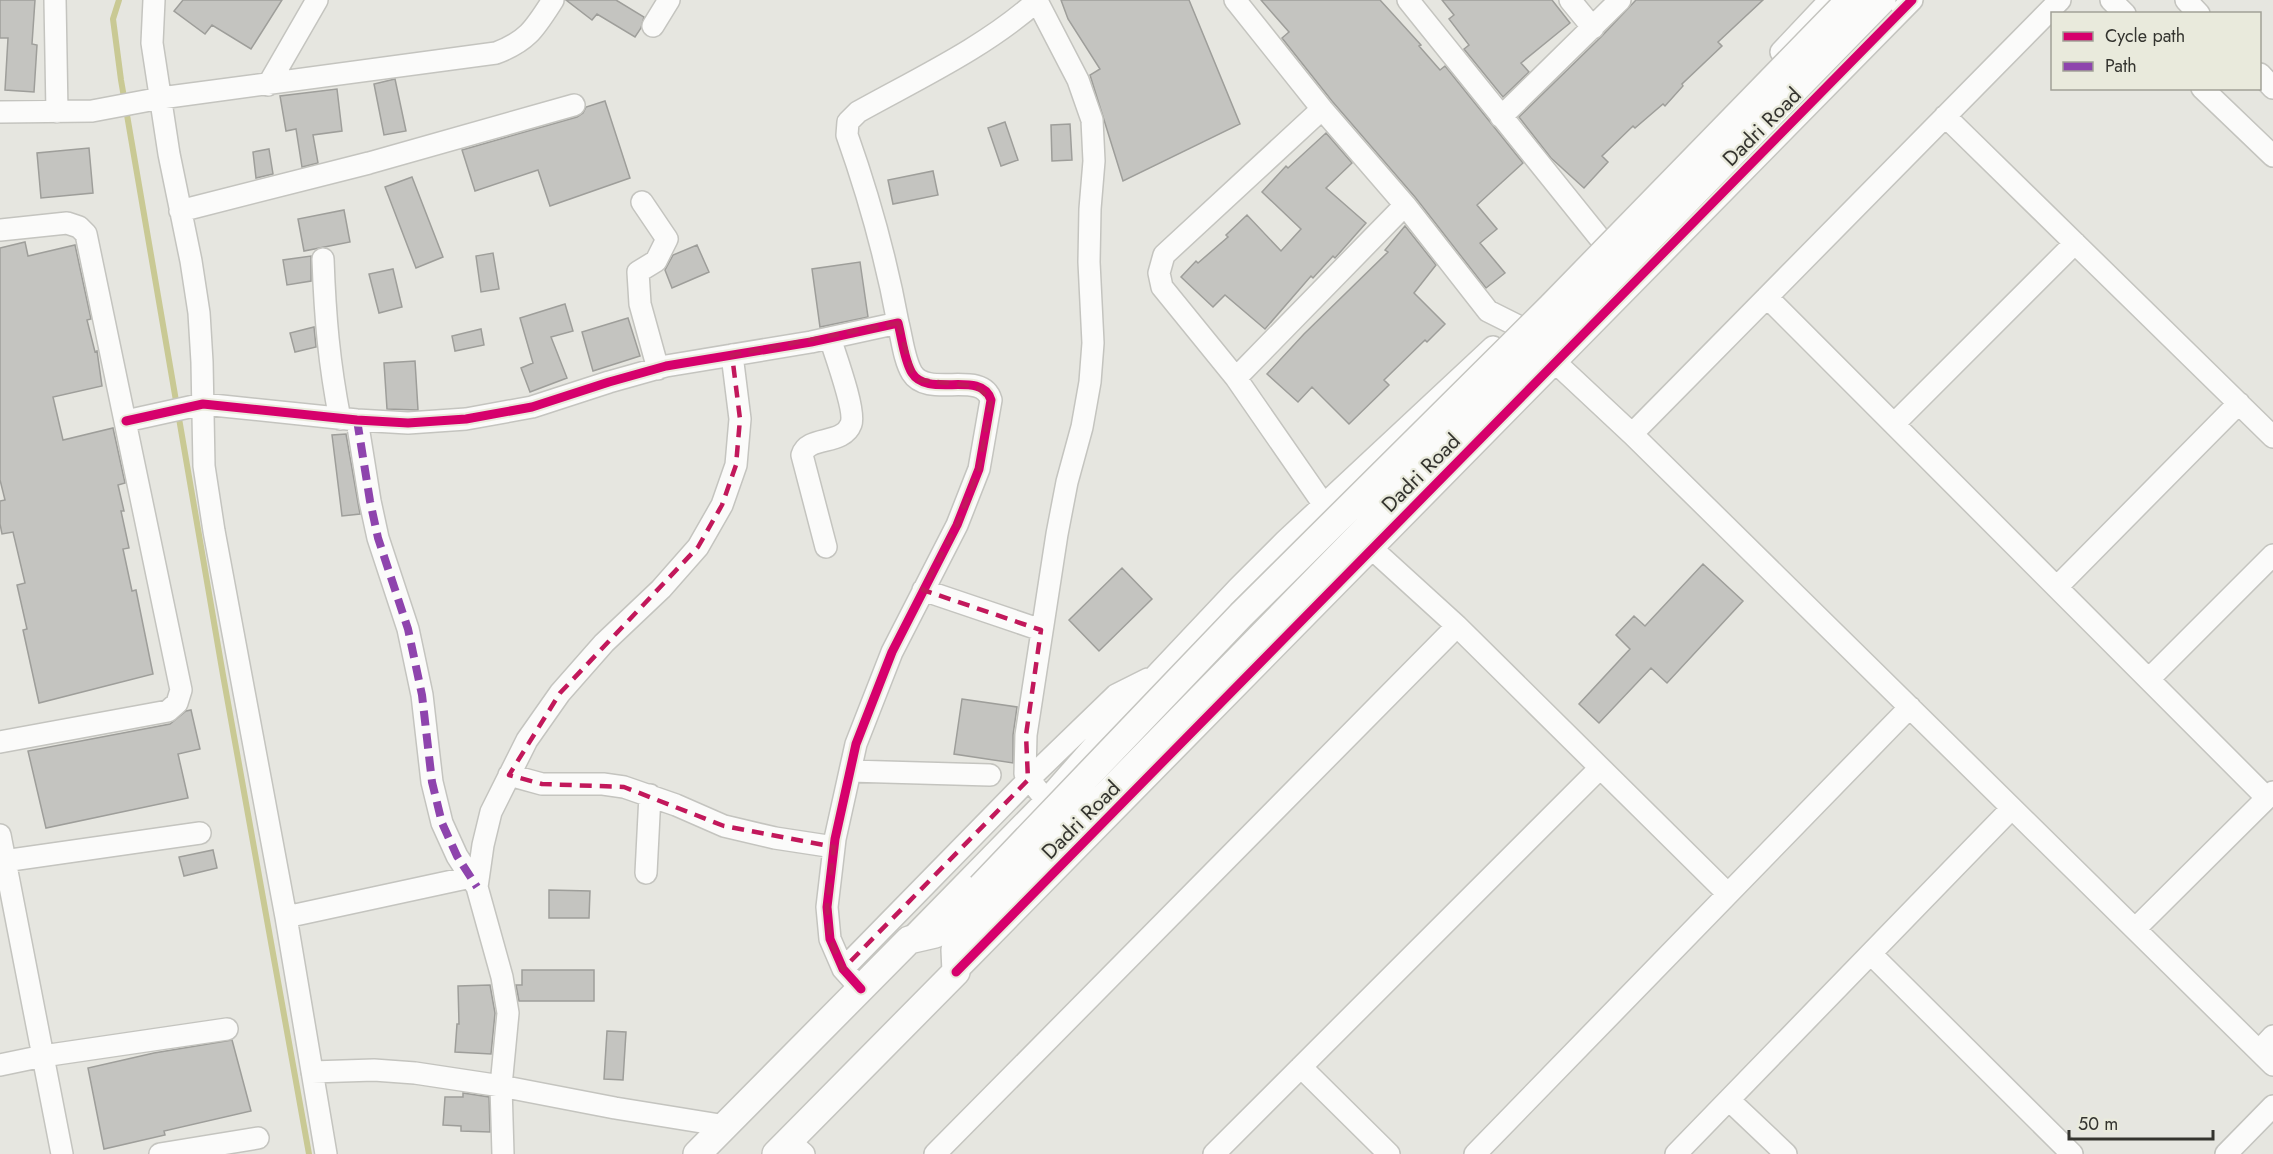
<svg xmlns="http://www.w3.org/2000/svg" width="2273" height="1154" font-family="Jost,sans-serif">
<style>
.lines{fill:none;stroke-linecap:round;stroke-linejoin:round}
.stream{stroke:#c9c994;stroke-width:6}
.building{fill:#c4c4c0;stroke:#9e9e9a;stroke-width:1.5}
.minor-casing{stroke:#c4c4bf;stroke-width:24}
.major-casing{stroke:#c4c4bf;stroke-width:30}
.minor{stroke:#fbfbfa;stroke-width:21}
.major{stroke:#fbfbfa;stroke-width:27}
.major-bridge-casing{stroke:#c4c4bf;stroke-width:30;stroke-linecap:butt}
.major-bridge{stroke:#fbfbfa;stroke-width:27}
.quiet{stroke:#8e44ad;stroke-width:8;stroke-dasharray:15 8;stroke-linecap:butt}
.cycleway-casing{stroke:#e9eadc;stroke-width:13}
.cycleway{stroke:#d6006c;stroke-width:9}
.marked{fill:none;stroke:#c2185b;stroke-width:4.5;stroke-dasharray:12 8;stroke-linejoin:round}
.labels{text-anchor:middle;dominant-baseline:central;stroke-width:4.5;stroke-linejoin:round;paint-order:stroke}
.street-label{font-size:21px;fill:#34342f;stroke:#e9eadc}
</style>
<rect width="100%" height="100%" fill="#e6e6e0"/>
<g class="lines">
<!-- stream -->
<path class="stream" d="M119,0L113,19L121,80L223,675L309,1154"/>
</g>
<!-- building -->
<path class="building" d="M0,0H35L32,44L37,45L34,92L5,90L8,38H0Z
M183,0H282L251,49L212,25L205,34L174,11Z
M566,0H616L644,17L641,28L635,37L597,14L592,20Z
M1061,0H1189L1240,124L1123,181L1090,75L1100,69L1068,19Z
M1261,0H1380L1421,45L1419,46L1440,70L1445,66L1523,163L1477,205L1497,229L1480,243L1505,273L1486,288L1415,197L1332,101L1282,38L1289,32Z
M1442,0H1552L1570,23L1521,63L1529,72L1503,97L1464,49L1469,45L1449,19L1454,15Z
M1636,0H1763L1718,42L1722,46L1682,84L1683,86L1665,106L1663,104L1635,128L1633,126L1602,156L1608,162L1584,188L1551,158L1519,117L1601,37Z
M395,79L406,131L384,135L374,84Z
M337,89L342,131L313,135L318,163L302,167L296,129L286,131L280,96Z
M605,101L630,178L550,206L538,170L475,191L462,150L577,117L583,113L586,107Z
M1005,122L1018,160L1001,166L988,128Z
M1070,124L1072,160L1052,161L1051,125Z
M1326,133L1352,163L1326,188L1366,223L1335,258L1333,256L1313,278L1311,276L1265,329L1225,295L1213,307L1181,277L1196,261L1198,263L1228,237L1226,235L1247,215L1281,251L1301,229L1262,192L1286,166L1288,168Z
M89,148L93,193L41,198L37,153Z
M269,149L273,174L256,178L253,152Z
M933,171L938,195L893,204L888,180Z
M412,177L443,257L416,268L385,187Z
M344,210L350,242L304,251L298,219Z
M1405,226L1436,265L1414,293L1445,324L1427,342L1425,340L1384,380L1389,385L1349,424L1312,387L1298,402L1267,374L1304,334L1388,252L1385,250Z
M25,242L28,256L75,245L91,319L87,320L95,352L97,351L102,386L53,397L63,440L113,428L125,483L118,485L124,511H121L129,548L123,549L132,591L136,590L153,674L39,703L23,630L27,629L17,585L25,583L13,532L2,534L0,524V501L5,500L0,480V248Z
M697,245L709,272L672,288L665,270L673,255Z
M493,253L499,289L481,292L476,256Z
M311,256V281L287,285L283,260Z
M860,262L868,317L820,327L812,269Z
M393,269L402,307L379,313L369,274Z
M565,304L573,331L551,337L567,378L530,392L521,368L533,363L520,318Z
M628,318L640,356L593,371L582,332Z
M314,327L316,347L295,352L290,333Z
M481,329L484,345L455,351L452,336Z
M415,361L418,410L387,409L384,363Z
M346,434L360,514L342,516L332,435Z
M1703,564L1743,601L1667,683L1651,668L1599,723L1579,704L1630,649L1616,635L1634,616L1645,626Z
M1122,568L1152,599L1099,651L1069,620Z
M962,699L1017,707L1013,735V763L954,754Z
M191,710L200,749L178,754L188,798L46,828L28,751L170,724L186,711Z
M213,850L217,868L184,876L179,857Z
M549,890L590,891L589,918H549Z
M522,970H594V1001H519L516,985H522Z
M490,985L495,1013L491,1054L455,1052L457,1024H459L458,986Z
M607,1031L626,1032L623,1080L604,1079Z
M232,1040L251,1111L164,1131L165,1135L104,1149L88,1068L154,1053Z
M463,1093L489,1097L490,1132L461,1131V1126L443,1125L445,1097H463Z"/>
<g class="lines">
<!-- minor casing -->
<g class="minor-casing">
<path id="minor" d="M55,0L57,112
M154,0L152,43L169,154L191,261L199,313L202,362L204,466L214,531L286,917L326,1154
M1235,0L1322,109L1405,205L1488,311L1516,325
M1408,0L1602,241
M1570,0L1593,28
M2111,0L2125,14
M2186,0L2199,14
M1037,1L1078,80L1092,120L1094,161L1090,209L1089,262L1093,343L1090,382L1082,427L1067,482L1057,534L1026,735L1025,774L1046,800
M653,26L669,0
M1781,52L1830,0
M2260,74L2273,88
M268,85L317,0
M2202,88L2273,156
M1322,109L1164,255L1159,273L1162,287L1236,378L1405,205
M0,112L92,111L161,98L496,53C528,41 535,28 553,0
M1945,116L2273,437
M1501,117L1620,0
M642,202L667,239L656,261L638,272L640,304L658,369
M180,211L369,163L574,105
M0,230L67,223L79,227L86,234L181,690L177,703L168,711L0,742
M323,259C325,316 329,363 340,419
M1767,297L2267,798
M898,323C886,258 869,197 847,135L848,122L858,112C919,78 986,47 1038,0
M1555,362L1632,434L2273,1065
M1236,378L1324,505L1457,626L1728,894
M357,420L370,501L378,538L408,629L422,695L432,782L442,823L457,856L477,887
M126,421L203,404L357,420L408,423L466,419L532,407L609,382L666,366L811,342L898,323C902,338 904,360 912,373C928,399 982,369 991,400L979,469L957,525L892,652L856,744L835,839L827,907L830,939L843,969L861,989
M1894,424L2075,243
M1632,434L2060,0
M826,547L802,455C808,435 843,446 851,424C856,411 835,354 830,338
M2057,587L2239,403
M923,590L1041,630
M2149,679L2273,555
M850,771L990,775
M509,775L542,784H603L624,787L676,805L724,826L775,838L834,847
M0,835L62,1154
M4,861L200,833
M646,873L650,795
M286,917L471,877
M2135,929L2273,792
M909,940L1046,800L1156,675L1238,588L1285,541L1493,347
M1871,954L2072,1154
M843,969L1028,780L1116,695L1148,679
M956,972L1912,0
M2259,1051L2273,1036
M0,1065L43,1056L227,1029
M1301,1067L1389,1154
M312,1072L374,1070L415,1073L501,1086L503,1154
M1729,1100L1786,1154
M726,1126L615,1108L501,1086L508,1013L502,977L477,887L483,845L491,812L527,740L560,693L604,643L661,589L698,547L722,505L736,465L740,419L732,355
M789,1141L804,1154
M160,1154L258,1138
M935,1154L1457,626
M1214,1154L1600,768
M1475,1154L1910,707
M1676,1154L2012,808
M2226,1154L2273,1106"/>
</g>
<!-- major casing -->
<g class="major-casing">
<path id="major" d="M697,1154L909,940L935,934L981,887
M776,1154L956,972L955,950L1003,901"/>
</g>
<!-- minor -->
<use href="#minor" class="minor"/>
<!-- major -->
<use href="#major" class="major"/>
<!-- major-bridge casing -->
<g class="major-bridge-casing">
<path id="major-bridge" d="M981,887L1241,615L1551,307L1850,0
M1003,901L1882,0"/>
</g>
<!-- major-bridge -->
<use href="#major-bridge" class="major-bridge"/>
<!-- quiet -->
<path class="quiet" d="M357,420L370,501L378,538L408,629L422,695L432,782L442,823L457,856L477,887"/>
<!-- cycleway casing -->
<g class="cycleway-casing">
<path id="cycleway" d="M126,421L203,404L357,420L408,423L466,419L532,407L609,382L666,366L811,342L898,323C902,338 904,360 912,373C928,399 982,369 991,400L979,469L957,525L892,652L856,744L835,839L827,907L830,939L843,969L861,989
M956,972L1912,0"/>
</g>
<!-- cycleway -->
<use href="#cycleway" class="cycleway"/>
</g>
<!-- marked area -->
<path class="marked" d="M898,323L912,372L919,380L976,386L991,400L979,469L957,525L923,590L1041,630L1026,735L1028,780L843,969L830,939L827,907L834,847L724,826L624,787L542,784L509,775L560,693L698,547L722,505L736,465L740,419L732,355Z"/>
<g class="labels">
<!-- street labels -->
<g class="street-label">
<text transform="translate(1762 127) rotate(-45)">Dadri Road</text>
<text transform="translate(1421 473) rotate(-45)">Dadri Road</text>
<text transform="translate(1081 820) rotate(-45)">Dadri Road</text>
</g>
</g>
<!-- legend -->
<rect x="2051" y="12" width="210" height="78" fill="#e9eadc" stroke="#a1a197" stroke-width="1.5"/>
<rect x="2063" y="32" width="30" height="9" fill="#d6006c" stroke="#a1a197" stroke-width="1.5"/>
<text x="2105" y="42" font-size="18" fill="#34342f">Cycle path</text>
<rect x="2063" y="62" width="30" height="9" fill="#8e44ad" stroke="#a1a197" stroke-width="1.5"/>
<text x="2105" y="72" font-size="18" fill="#34342f">Path</text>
<!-- scale -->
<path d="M2069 1130v9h144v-9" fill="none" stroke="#34342f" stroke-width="3"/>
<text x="2078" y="1130" font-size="18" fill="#34342f" stroke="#e9eadc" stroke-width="4.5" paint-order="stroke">50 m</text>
</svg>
